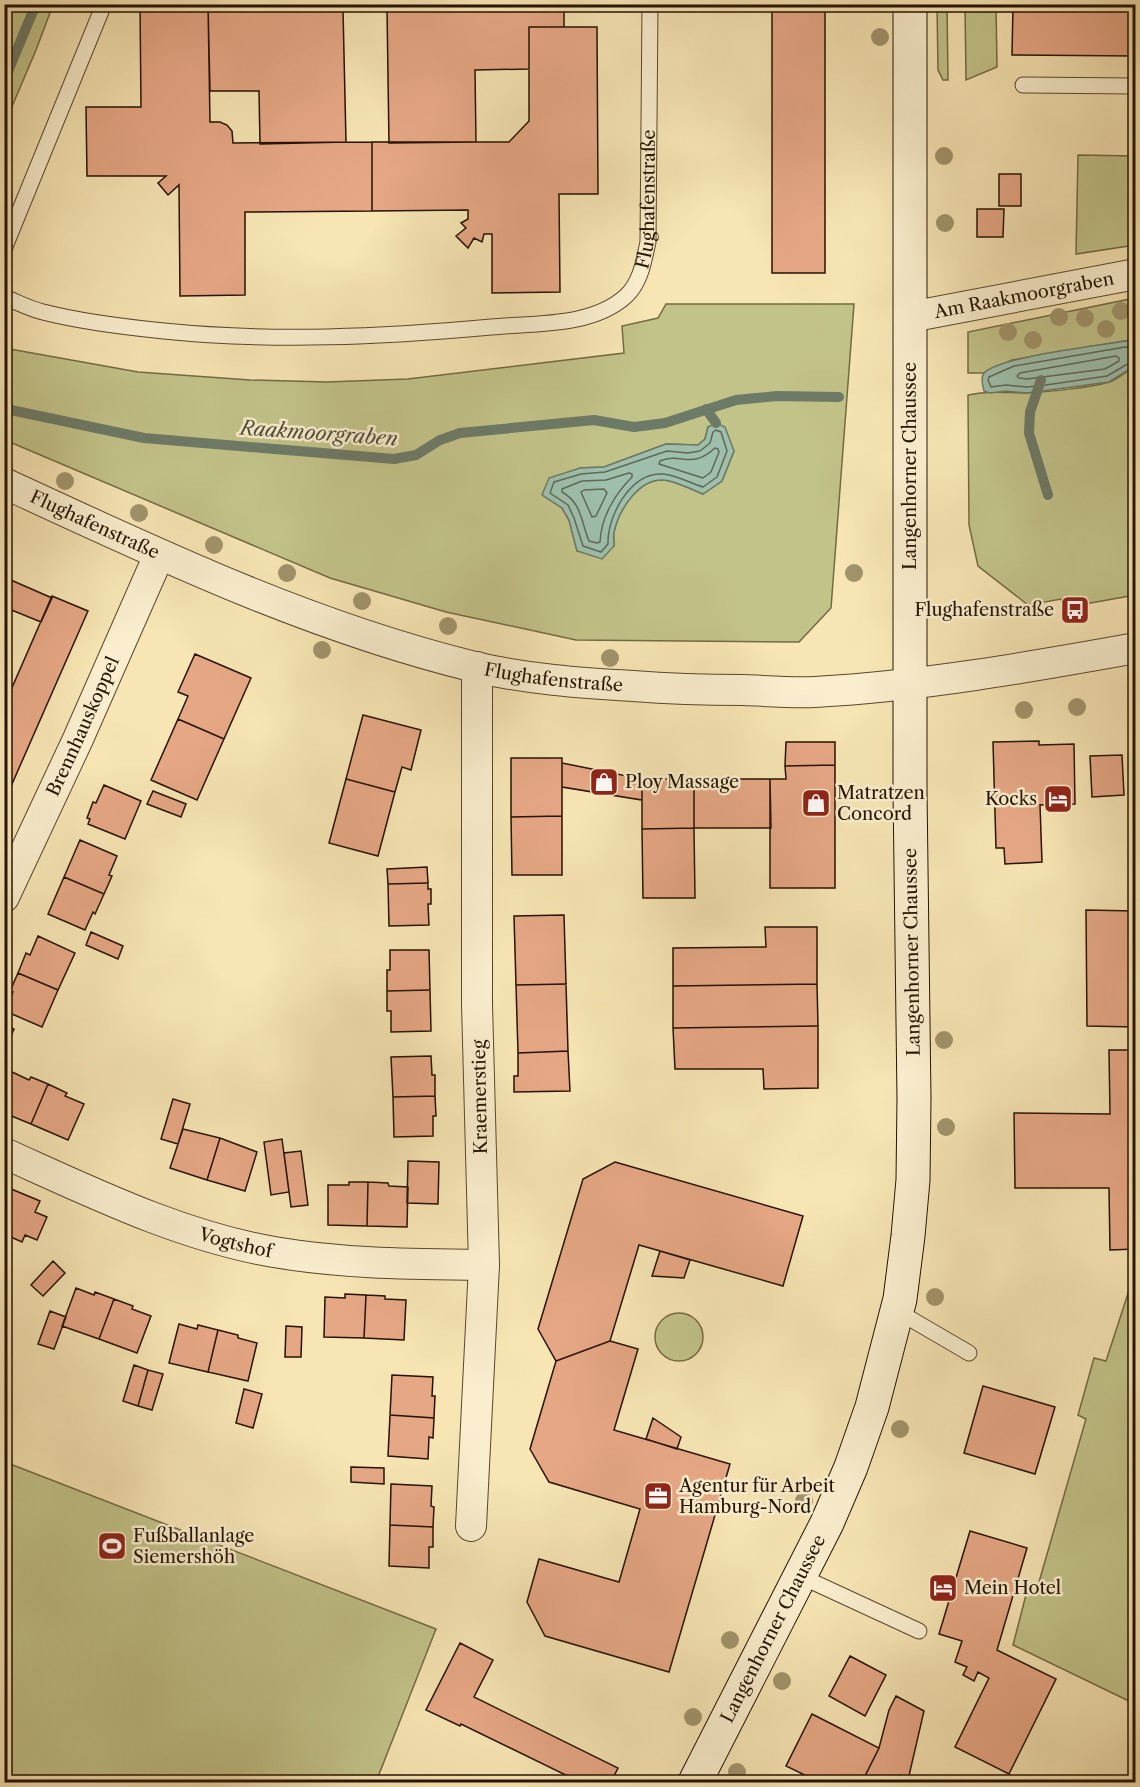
<svg xmlns="http://www.w3.org/2000/svg" width="1140" height="1787" font-family="'Libre Caslon Text',serif">
<style>
.green{fill:#c2c389;stroke:#736a44;stroke-width:1.5;fill-rule:evenodd}
.water{fill:#9dbfac;stroke:#6d7a67;stroke-width:1.5}
.lines{fill:none;stroke-linecap:round;stroke-linejoin:round}
.shore{stroke:#606856;stroke-width:1.5}
.stream{stroke:#6d7a67;stroke-width:10}
.building{fill:#e6a785;stroke:#241200;stroke-width:1.5}
.lane-casing{stroke:#59472d;stroke-width:17}
.street-casing{stroke:#59472d;stroke-width:32}
.secondary-casing{stroke:#241200;stroke-width:35}
.lane{stroke:#faeece;stroke-width:15}
.street{stroke:#faeece;stroke-width:30}
.secondary{stroke:#faeece;stroke-width:33}
.tree{fill:#a1936b}
.labels{text-anchor:middle;dominant-baseline:central;stroke-width:5;stroke-linejoin:round;paint-order:stroke}
.street-label{font-size:18px;fill:#241200;stroke:#faeece}
.poi-label{font-size:18px;fill:#241200;stroke:#faeece;text-anchor:start}
.water-label{font-size:20px;font-style:italic;fill:#4e4f3c;stroke:#faeece}
</style>
<rect width="100%" height="100%" fill="#f7e5b4"/>
<filter id="stains"><feTurbulence type="fractalNoise" baseFrequency=".00333" numOctaves="4"/><feColorMatrix values="0 0 0 0 .2 0 0 0 0 .09 0 0 0 0 .02 0 0 0 .5 -.17"/></filter>
<radialGradient id="worn" r=".72"><stop offset=".6" stop-color="#630" stop-opacity="0"/><stop offset="1" stop-color="#630" stop-opacity=".3"/></radialGradient>
<!-- green -->
<path class="green" d="M5,4L53,5L36,50L5,123Z
M937,5H947L948,80H943L938,70Z
M965,5H996L997,67L966,80Z
M1078,155L1135,156V245L1076,254Z
M1135,298V342L1125,341L1012,360L984,373H968V332Z
M666,304H854L831,608L799,642L576,640L446,612L330,578L5,440L4,353L10,349L138,372L250,380L327,382L408,379L624,353L622,326L658,318ZM708,427L734,451L722,481L703,494C691,489 676,481 663,480C638,479 619,510 614,532C613,536 614,541 614,546L577,551L569,520L562,508L580,468L604,467L666,444L698,445L705,439Z
M1135,366V595L1063,608L1061,599L1028,605L978,566L969,525L968,395C989,390 1008,393 1028,393C1045,392 1097,387 1112,381C1120,377 1128,371 1135,366Z
M1134,1275H1136L1135,1704L1013,1645L1028,1587L1037,1589L1086,1419L1078,1415L1094,1358L1106,1361Z
M655 1337a24 24 0 1 1 48 0a24 24 0 1 1-48 0Z
M5,1462L436,1629L376,1782H5Z"/>
<!-- water -->
<path class="water" d="M1125,341L1135,342V366L1109,382L1027,393L1006,391L990,393L984,391C983,386 980,378 984,373C1002,356 1097,346 1125,341Z
M716,423L725,427L734,451L722,481L703,494C691,489 676,481 663,480C638,479 619,510 614,532C613,536 614,541 614,546L602,559L577,551L569,520L562,508L542,495L549,478L580,468L604,467L666,444L698,445L705,439L708,427Z"/>
<g class="lines">
<!-- shore -->
<path class="shore" d="M1136,348L1125,347L1014,366L989,377L988,380L991,387L1006,385L1027,387L1046,385L1107,376L1131,362H1136
M1116,356L1119,358V361L1105,369L1027,379L1019,378L1017,376L1020,373Z
M716,430L721,432L727,451L717,477L703,487C690,483 676,475 663,474C630,472 607,517 608,544L601,552L583,546L574,518L568,505L550,493L554,482L581,474L605,472L667,451L688,453L700,451L710,443L713,432Z
M715,448L718,449L719,452L711,472L703,478L659,464L660,461C682,452 691,470 715,448Z
M629,473L632,474V477C615,494 601,517 600,542L597,543L589,541C581,522 582,503 562,492V489L582,481L606,480Z
M604,489L607,493L596,516L592,517L581,492L584,490Z"/>
<!-- stream -->
<path class="stream" d="M4,81L36,4
M1041,380L1030,412L1029,433L1048,495
M6,409L144,438L394,459L416,455L440,440L460,433L594,420L634,427L665,423L736,400L777,396L839,397
M706,409L716,423"/>
</g>
<!-- building -->
<path class="building" d="M140,4H208L210,122H220L227,125L232,131L233,143L372,142V211L245,212V295L180,296L179,185L168,195L158,183L166,176H87L86,107H141Z
M208,4H564V27H529V69L475,70L476,142L389,143L387,9L343,10L346,142L260,144L259,91H210Z
M772,4H825V273H772Z
M1054,4H1128V8L1054,7Z
M1013,6L1136,8V56L1012,55Z
M529,27H597L598,194H559L560,292L492,293V234H484L482,242L474,238L468,248L456,236L466,228L461,223L468,219V210L372,211V142H509L529,121Z
M999,174H1021V206H999Z
M977,209H1004L1003,237H977Z
M4,577L52,598L41,622L4,607Z
M52,596L88,611L5,800L4,706Z
M195,654L251,678L224,739L178,719L188,696L178,692Z
M363,715L421,730L411,770L402,767L395,792L346,779Z
M178,719L224,739L197,800L151,780Z
M1039,741V745L1074,744L1075,804L1040,805L1042,862L1005,864L1004,848H996L993,742Z
M786,742H835V765L785,766Z
M1122,755L1124,795L1092,797L1090,756Z
M511,758H562V816L511,817Z
M562,763L642,779V800L562,787Z
M835,765V888H770V779H786L785,766Z
M346,779L395,792L378,856L329,843Z
M642,779H694V828L642,829Z
M694,779H770L771,828H694Z
M104,785L141,801L125,839L88,824L90,819L87,818L93,802L96,803Z
M153,791L186,804L181,817L147,804Z
M562,816V875H512L511,817Z
M694,828L695,898H643L642,829Z
M80,840L117,856L109,875L112,876L104,894L64,877Z
M427,867L428,883L388,884L387,869Z
M64,877L104,894L95,914L93,912L85,930L48,914Z
M428,883V889H431V904H428L429,925L389,926L388,884Z
M1086,910L1136,911V1027L1087,1026Z
M564,915L566,984L516,985L514,916Z
M765,927H817V984L673,986V948L766,947Z
M91,932L123,946L118,959L86,945Z
M38,936L75,953L58,990L18,973L26,953L30,955Z
M390,950H429L430,990L387,991V970H390Z
M18,973L58,990L42,1027L5,1011L13,992L10,991Z
M566,984L568,1051L518,1053L516,985Z
M817,984L818,1026L673,1028V986Z
M430,990L431,1031L391,1032V1011H387V991Z
M4,1024L14,1029L4,1051Z
M818,1026V1088L764,1089L763,1069H675L673,1028Z
M1109,1050H1136V1249L1110,1250L1109,1188H1015L1014,1113L1110,1114Z
M568,1051L570,1091L514,1092V1076H518V1053Z
M431,1056L432,1075H435V1096L393,1097L391,1057Z
M10,1071L29,1080L31,1077L48,1084L31,1124L4,1113V1083Z
M48,1084L67,1093L65,1096L84,1104L68,1140L31,1124Z
M435,1096L436,1116H433V1136L394,1137L393,1097Z
M173,1099L190,1104L178,1144L161,1139Z
M183,1129L220,1138L207,1180L170,1168Z
M220,1138L257,1152L245,1191L207,1180Z
M282,1139L289,1192L271,1195L264,1142Z
M301,1151L308,1205L291,1207L284,1153Z
M408,1161L439,1162L438,1204L407,1203Z
M615,1162L803,1216L783,1286L639,1245L610,1341L556,1361L538,1329L583,1179Z
M349,1182H368L367,1226L328,1225V1185H349Z
M368,1182L388,1183L389,1186L408,1187L407,1227L367,1226Z
M4,1186L40,1201L35,1212L47,1217L37,1240L25,1235L22,1242L4,1234Z
M660,1251L690,1260L684,1278L652,1276Z
M53,1261L65,1273L43,1296L31,1285Z
M76,1288L94,1295L95,1292L114,1299L99,1339L62,1326Z
M345,1294L366,1295L364,1338L324,1337L325,1297L345,1298Z
M366,1295L385,1296V1299L406,1300L404,1340L364,1338Z
M114,1299L133,1306L132,1309L151,1316L137,1353L99,1339Z
M50,1311L66,1317L54,1349L38,1344Z
M179,1324L197,1329L198,1325L218,1330L208,1372L169,1363Z
M286,1326L302,1327L301,1357H285Z
M218,1330L238,1335V1338L257,1343L248,1381L208,1372Z
M610,1341L638,1349L614,1430L730,1464L669,1672L545,1636L527,1602L539,1559L619,1582L640,1509L549,1482L530,1449L556,1361Z
M134,1365L148,1370L138,1406L123,1401Z
M148,1370L163,1374L152,1410L138,1406Z
M392,1375L433,1377L432,1396H435L434,1418L390,1415Z
M983,1386L1055,1407L1035,1474L964,1453Z
M244,1389L262,1394L253,1428L236,1423Z
M390,1415L434,1418L433,1438L429,1437L428,1459L388,1456Z
M653,1418L681,1437L677,1449L646,1439Z
M351,1467L384,1468V1484L351,1482Z
M391,1484L432,1486L431,1506L434,1507L433,1527L390,1525Z
M390,1525L433,1527V1547H429V1568L389,1566Z
M970,1531L1027,1548L997,1650L1056,1679L1009,1774L955,1747L989,1678L978,1672L974,1681L963,1675L967,1667L955,1662L962,1641L939,1634Z
M460,1643L493,1660L474,1697L618,1768L611,1782H580L461,1724L460,1726L426,1710Z
M850,1656L886,1675L865,1716L829,1696Z
M896,1696L924,1711L908,1780L899,1775L895,1782H862L879,1748L889,1710Z
M812,1714L879,1748L862,1782H819L786,1766Z"/>
<g class="lines">
<!-- lane casing -->
<g class="lane-casing">
<g id="lane">
<path d="M1023,85L1136,86"/>
<path d="M4,249L104,4"/>
<path id="s1" d="M4,297C17,302 30,309 43,312C82,322 124,327 164,331C273,342 382,337 491,327C535,323 592,327 626,296C641,282 644,260 648,242L650,4"/>
<path d="M897,1311L969,1353"/>
<path d="M800,1576L919,1631"/>
</g>
</g>
<!-- street casing -->
<g class="street-casing">
<g id="street">
<path id="s2" d="M910,317L1136,274"/>
<path id="s3" d="M4,483C157,554 311,627 475,667C526,679 580,683 633,686C670,689 707,690 744,690C768,691 792,693 815,692C923,686 1030,667 1136,648"/>
<path id="s4" d="M4,897L78,739L159,555"/>
<path id="s5" d="M4,1153C91,1192 180,1236 274,1252C344,1264 414,1264 484,1265"/>
<path d="M471,1526L484,1265L477,1004V667"/>
</g>
</g>
<!-- secondary casing -->
<g class="secondary-casing">
<g id="secondary">
<path id="s6" d="M695,1782L827,1523L851,1467L872,1407L900,1299L908,1236L913,1180L914,1099L910,790V4"/>
</g>
</g>
<!-- lane -->
<use href="#lane" class="lane"/>
<!-- street -->
<use href="#street" class="street"/>
<!-- secondary -->
<use href="#secondary" class="secondary"/>
</g>
<!-- trees -->
<g class="tree">
<circle cx="880" cy="37" r="9"/>
<circle cx="944" cy="156" r="9"/>
<circle cx="945" cy="223" r="9"/>
<circle cx="1121" cy="311" r="9"/>
<circle cx="1059" cy="317" r="9"/>
<circle cx="1085" cy="318" r="9"/>
<circle cx="1106" cy="329" r="9"/>
<circle cx="1008" cy="332" r="9"/>
<circle cx="1033" cy="340" r="9"/>
<circle cx="65" cy="481" r="9"/>
<circle cx="139" cy="513" r="9"/>
<circle cx="214" cy="545" r="9"/>
<circle cx="287" cy="573" r="9"/>
<circle cx="854" cy="573" r="9"/>
<circle cx="362" cy="601" r="9"/>
<circle cx="448" cy="626" r="9"/>
<circle cx="322" cy="650" r="9"/>
<circle cx="610" cy="658" r="9"/>
<circle cx="1077" cy="707" r="9"/>
<circle cx="1024" cy="710" r="9"/>
<circle cx="944" cy="1040" r="9"/>
<circle cx="946" cy="1127" r="9"/>
<circle cx="935" cy="1297" r="9"/>
<circle cx="900" cy="1429" r="9"/>
<circle cx="804" cy="1501" r="9"/>
<circle cx="730" cy="1640" r="9"/>
<circle cx="782" cy="1681" r="9"/>
<circle cx="693" cy="1717" r="9"/>
<circle cx="737" cy="1772" r="9"/>
</g>
<!-- icons -->
<defs>
<g id="bus-square" transform="scale(1.5)"><rect x="-9" y="-9" width="18" height="18" rx="4" fill="#8f2418" stroke="#faeece"/><path d="M-5-6H5V4H4V6H2V4H-2V6H-4V4H-5ZM-3.5-4V0h7V-4ZM-3.5 1.2v1.5H-2V1.2ZM2 1.2v1.5H3.5V1.2Z" fill="#fff"/></g>
<g id="shop-square" transform="scale(1.5)"><rect x="-9" y="-9" width="18" height="18" rx="4" fill="#8f2418" stroke="#faeece"/><path d="M-5-2.5h2.3a2.7 3.5 0 0 1 5.4 0H5L5.5 6h-11ZM-1.5-2.5h3a1.5 2.3 0 0 0-3 0Z" fill="#fff"/></g>
<g id="hotel-square" transform="scale(1.5)"><rect x="-9" y="-9" width="18" height="18" rx="4" fill="#8f2418" stroke="#faeece"/><path d="M-6-4.5h1.5V1H6V5H4.5V3h-9V5H-6ZM-4 0a1.8 1.8 0 1 1 3.6 0ZM.5 0V-2.5h3Q6-2.5 6 0Z" fill="#fff"/></g>
<g id="office-square" transform="scale(1.5)"><rect x="-9" y="-9" width="18" height="18" rx="4" fill="#8f2418" stroke="#faeece"/><path d="M-6-3h4V-5.5h4V-3h4V5H-6ZM-1-4.5V-3h2v-1.5ZM-6 0V1H6V0Z" fill="#fff"/></g>
<g id="stadium-square" transform="scale(1.5)"><rect x="-9" y="-9" width="18" height="18" rx="4" fill="#8f2418" stroke="#faeece"/><path d="M0-5a6.5 5 0 1 0 0 10a6.5 5 0 1 0 0-10ZM-3.5-1.8h7v3.6h-7Z" fill="#fff"/></g>
</defs>
<g fill-rule="evenodd">
<use href="#bus-square" x="1075" y="610"/>
<use href="#shop-square" x="604" y="782"/>
<use href="#hotel-square" x="1058" y="799"/>
<use href="#shop-square" x="816" y="803"/>
<use href="#office-square" x="658" y="1496"/>
<use href="#stadium-square" x="112" y="1546"/>
<use href="#hotel-square" x="943" y="1588"/>
</g>
<g class="labels">
<!-- street labels -->
<g class="street-label">
<text stroke="none"><textPath href="#s1" startOffset="735">Flughafenstraße</textPath></text>
<text stroke="none"><textPath href="#s2" startOffset="116">Am Raakmoorgraben</textPath></text>
<text transform="translate(910 466) rotate(-90)">Langenhorner Chaussee</text>
<text stroke="none"><textPath href="#s3" startOffset="100">Flughafenstraße</textPath></text>
<text stroke="none"><textPath href="#s3" startOffset="586">Flughafenstraße</textPath></text>
<text stroke="none"><textPath href="#s4" startOffset="188">Brennhauskoppel</textPath></text>
<text transform="translate(912 952) rotate(-91)">Langenhorner Chaussee</text>
<text transform="translate(480 1097) rotate(-91)">Kraemerstieg</text>
<text stroke="none"><textPath href="#s5" startOffset="249">Vogtshof</textPath></text>
<text stroke="none"><textPath href="#s6" startOffset="172">Langenhorner Chaussee</textPath></text>
</g>
<!-- poi labels -->
<g class="poi-label">
<text x="1054" y="610" text-anchor="end">Flughafenstraße</text>
<text x="625" y="782">Ploy Massage</text>
<text x="837" y="793">Matratzen<tspan x="837" dy="21">Concord</tspan></text>
<text x="1037" y="799" text-anchor="end">Kocks</text>
<text x="679" y="1486">Agentur für Arbeit<tspan x="679" dy="21">Hamburg-Nord</tspan></text>
<text x="133" y="1536">Fußballanlage<tspan x="133" dy="21">Siemershöh</tspan></text>
<text x="964" y="1588">Mein Hotel</text>
</g>
<!-- water labels -->
<g class="water-label">
<text transform="translate(319 433) rotate(4)">Raakmoorgraben</text>
</g>
</g>
<!-- margin -->
<rect width="1140" height="1787" fill="none" stroke="#f7e5b4" stroke-width="24"/>
<rect x="6" y="6" width="1128" height="1775" fill="none" stroke="#241200" stroke-width="3"/>
<rect x="12" y="12" width="1116" height="1763" fill="none" stroke="#241200" stroke-width="1.5"/>
<rect width="100%" height="100%" filter="url(#stains)"/>
<rect width="100%" height="100%" fill="url(#worn)"/>
</svg>
